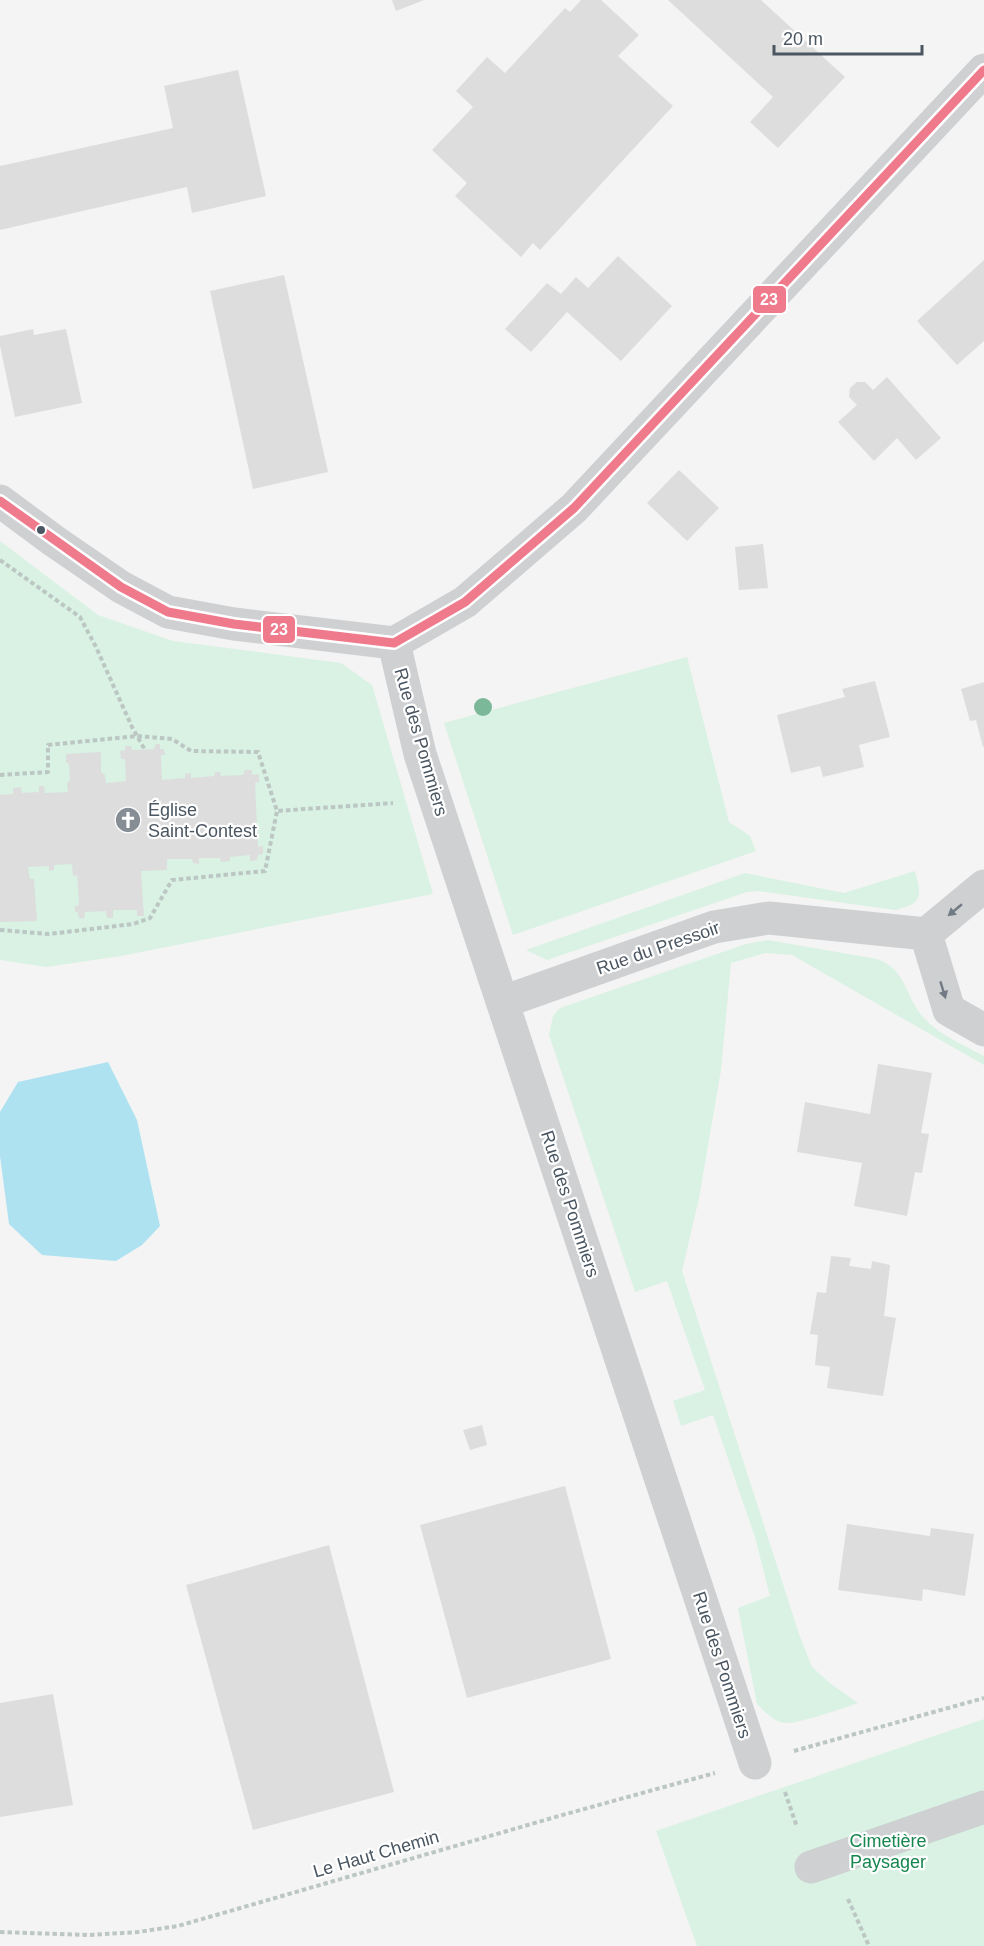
<svg xmlns="http://www.w3.org/2000/svg" width="984" height="1946" font-family="Helvetica,sans-serif">
<style>
.green{fill:#d9f2e3}
.water{fill:#aee2f0}
.building{fill:#ddddde}
.lines{fill:none;stroke-linecap:round;stroke-linejoin:round}
.path{stroke:#bcc7c4;stroke-width:4;stroke-dasharray:4.5 3;stroke-linecap:butt}
.minor{stroke:#ced0d2;stroke-width:33}
.bus-1-casing{stroke:#fff;stroke-width:14}
.bus-1{stroke:#ef7a8c;stroke-width:9}
.tree{fill:#7ab899}
.oneway{fill:#727b83}
.bus-dot{fill:#4a5661;stroke:#fff;stroke-width:2}
.labels{text-anchor:middle;dominant-baseline:central;stroke-width:4.5;stroke-linejoin:round;paint-order:stroke}
.street-label{font-size:18px;fill:#4a5661;stroke:#fff}
.poi-label{font-size:18px;fill:#4a5661;stroke:#fff;text-anchor:start}
.park-label{font-size:18px;fill:#17864f;stroke:#fff}
.line-badge{stroke:#fff;stroke-width:2}
.badge-label{font-size:16px;text-anchor:middle;font-weight:bold;fill:#fff}
</style>
<rect width="100%" height="100%" fill="#f4f4f4"/>
<!-- green -->
<path class="green" d="M0,541L98,615L173,641L341,663L372,685L433,894L121,956L46,967L0,960Z
M687,657L729,822L750,836L756,851L513,935L444,723Z
M915,871C922,896 923,904 895,910L759,891L747,892L547,960L526,950L745,873L844,893Z
M768,940L877,959C908,970 905,999 925,1019C941,1036 964,1045 984,1056V1065L792,955L765,953L731,963L721,1070L699,1198L682,1271L799,1634L812,1667L831,1684L858,1703C843,1708 799,1724 785,1723C774,1722 764,1711 757,1704L738,1608L770,1596L755,1537L713,1415L681,1426L673,1401L705,1390L667,1281L635,1292L549,1035L553,1016L560,1008L746,944Z
M984,1719V1946H697L656,1831Z"/>
<!-- water -->
<path class="water" d="M108,1062L137,1120L160,1226L142,1245L116,1261L42,1255L9,1224L0,1156V1112L18,1082Z"/>
<!-- building -->
<path class="building" d="M392,0H424L396,11Z
M581,0H601L639,35L618,56L673,106L540,250L533,243L521,257L455,196L467,183L432,150L473,107L456,91L487,57L505,73L565,8L570,12Z
M668,0H761L845,77L778,148L750,122L773,97Z
M238,70L266,196L192,213L187,187L0,230V166L173,128L164,86Z
M618,256L672,306L621,361L567,312L531,352L505,329L547,283L561,294L576,277L588,288Z
M984,260V341L957,365L917,321Z
M284,275L328,472L253,489L210,291Z
M33,329L34,335L66,329L82,403L15,417L0,346V336Z
M887,377L941,438L916,460L897,438L874,461L838,422L857,405L849,397L850,388L857,382H865L873,390Z
M679,470L719,508L687,541L647,503Z
M763,544L768,588L739,590L735,547Z
M875,681L890,737L859,745L864,767L823,777L820,766L791,773L777,715L845,697L842,689Z
M984,682V747H983L976,720L970,721L961,689Z
M156,744H160V749H164L165,755H161L162,780L185,778V774L191,773V778L214,776L215,772H220L221,776L243,775L245,770H252V775L259,774V782L255,783L258,847L263,846V854L258,855L257,860L250,861V855L230,857V861L221,862L220,858H199V864L193,863L192,859H167V870L141,871L144,916H137V910H113V918H107L106,911L85,912L84,919L79,918L78,912H75V906L79,905L77,875L73,876L72,864L54,865V870L49,871V866L28,867L30,879H34L37,921L0,922V795L13,794V788L21,787L22,793L39,792V786H44L45,793L68,792L67,783L70,781L69,764L66,762V754L101,752V772L105,775L106,783L126,781L125,759H121L120,751L125,750V746H131L132,750L154,749Z
M878,1064L932,1073L921,1133L929,1134L922,1173L915,1172L907,1216L854,1206L862,1163L797,1152L805,1102L870,1114Z
M831,1256L851,1258L849,1266L871,1269L872,1261L890,1265L884,1316L896,1318L883,1396L827,1388L830,1367L815,1365L818,1335L810,1334L817,1292L826,1293Z
M482,1425L487,1445L470,1450L463,1430Z
M565,1486L611,1659L467,1698L420,1525Z
M847,1524L930,1536L931,1528L974,1534L965,1596L923,1589L922,1601L838,1590Z
M329,1545L394,1792L253,1830L186,1585Z
M53,1694L73,1805L0,1817V1703Z"/>
<g class="lines">
<!-- path -->
<path class="path" d="M0,560L80,617L96,647L132,727L145,750
M0,775L48,772V745L137,736L172,739L191,751L258,752L277,811L393,803
M0,930L49,934L133,924L150,918L172,880L265,871L277,811
M794,1751L984,1698
M785,1792L797,1827
M848,1899L869,1946
M0,1932L90,1935L138,1932L178,1926L566,1814L715,1773"/>
<!-- minor -->
<path class="minor" d="M0,501L54,541L121,587L168,612L234,624L394,643L465,602L574,508L984,70
M394,643L420,754L755,1763
M926,934L949,1010L984,1030
M503,1002L714,927L769,918L926,934L984,886
M811,1867L984,1807"/>
<!-- bus-1 casing -->
<g class="bus-1-casing">
<path id="bus-1" d="M0,501L121,587L168,612L234,624L394,643L465,602L574,508L984,70"/>
</g>
<!-- bus-1 -->
<use href="#bus-1" class="bus-1"/>
</g>
<!-- trees -->
<circle class="tree" cx="483" cy="707" r="9"/>
<!-- one-way arrows -->
<defs><path id="oneway-solid" d="M-6-.8H1V-3.2L6.5 0L1 3.2V.8H-6Z" transform="scale(1.5)"/></defs>
<g class="oneway">
<use href="#oneway-solid" transform="translate(955 910) rotate(140)"/>
<use href="#oneway-solid" transform="translate(943 990) rotate(73)"/>
</g>
<!-- icons -->
<defs>
<g id="church-disc" transform="scale(1.35)"><circle r="9.5" fill="#868d94" stroke="#fff"/><path d="M-1.2-6h2.4v3.5h3.3v2.4h-3.3V6h-2.4V-.1h-3.3v-2.4h3.3Z" fill="#fff"/></g>
</defs>
<g fill-rule="evenodd">
<use href="#church-disc" x="128" y="820"/>
</g>
<!-- markers -->
<circle class="bus-dot" cx="41" cy="530" r="5"/>
<g class="labels">
<!-- street labels -->
<g class="street-label">
<text transform="translate(421 742) rotate(74)">Rue des Pommiers</text>
<text transform="translate(658 948) rotate(-19)">Rue du Pressoir</text>
<text transform="translate(570 1204) rotate(72)">Rue des Pommiers</text>
<text transform="translate(722 1665) rotate(72)">Rue des Pommiers</text>
<text transform="translate(376 1854) rotate(-16)">Le Haut Chemin</text>
</g>
<!-- poi labels -->
<g class="poi-label">
<text x="148" y="810">Église<tspan x="148" dy="21">Saint-Contest</tspan></text>
</g>
<!-- park labels -->
<g class="park-label">
<text x="888" y="1841">Cimetière<tspan x="888" dy="21">Paysager</tspan></text>
</g>
</g>
<g class="line-badge">
<rect x="752" y="285" width="35" height="29" rx="6" fill="#ef7a8c"/>
<rect x="262" y="615" width="34" height="29" rx="6" fill="#ef7a8c"/>
</g>
<g class="badge-label">
<text x="769" y="305">23</text>
<text x="279" y="635">23</text>
</g>
<!-- scale -->
<path d="M774 45v9h148v-9" fill="none" stroke="#4a5661" stroke-width="3"/>
<text x="783" y="45" font-size="18" fill="#4a5661" stroke="#ffffff" stroke-width="4.5" paint-order="stroke">20 m</text>
</svg>
